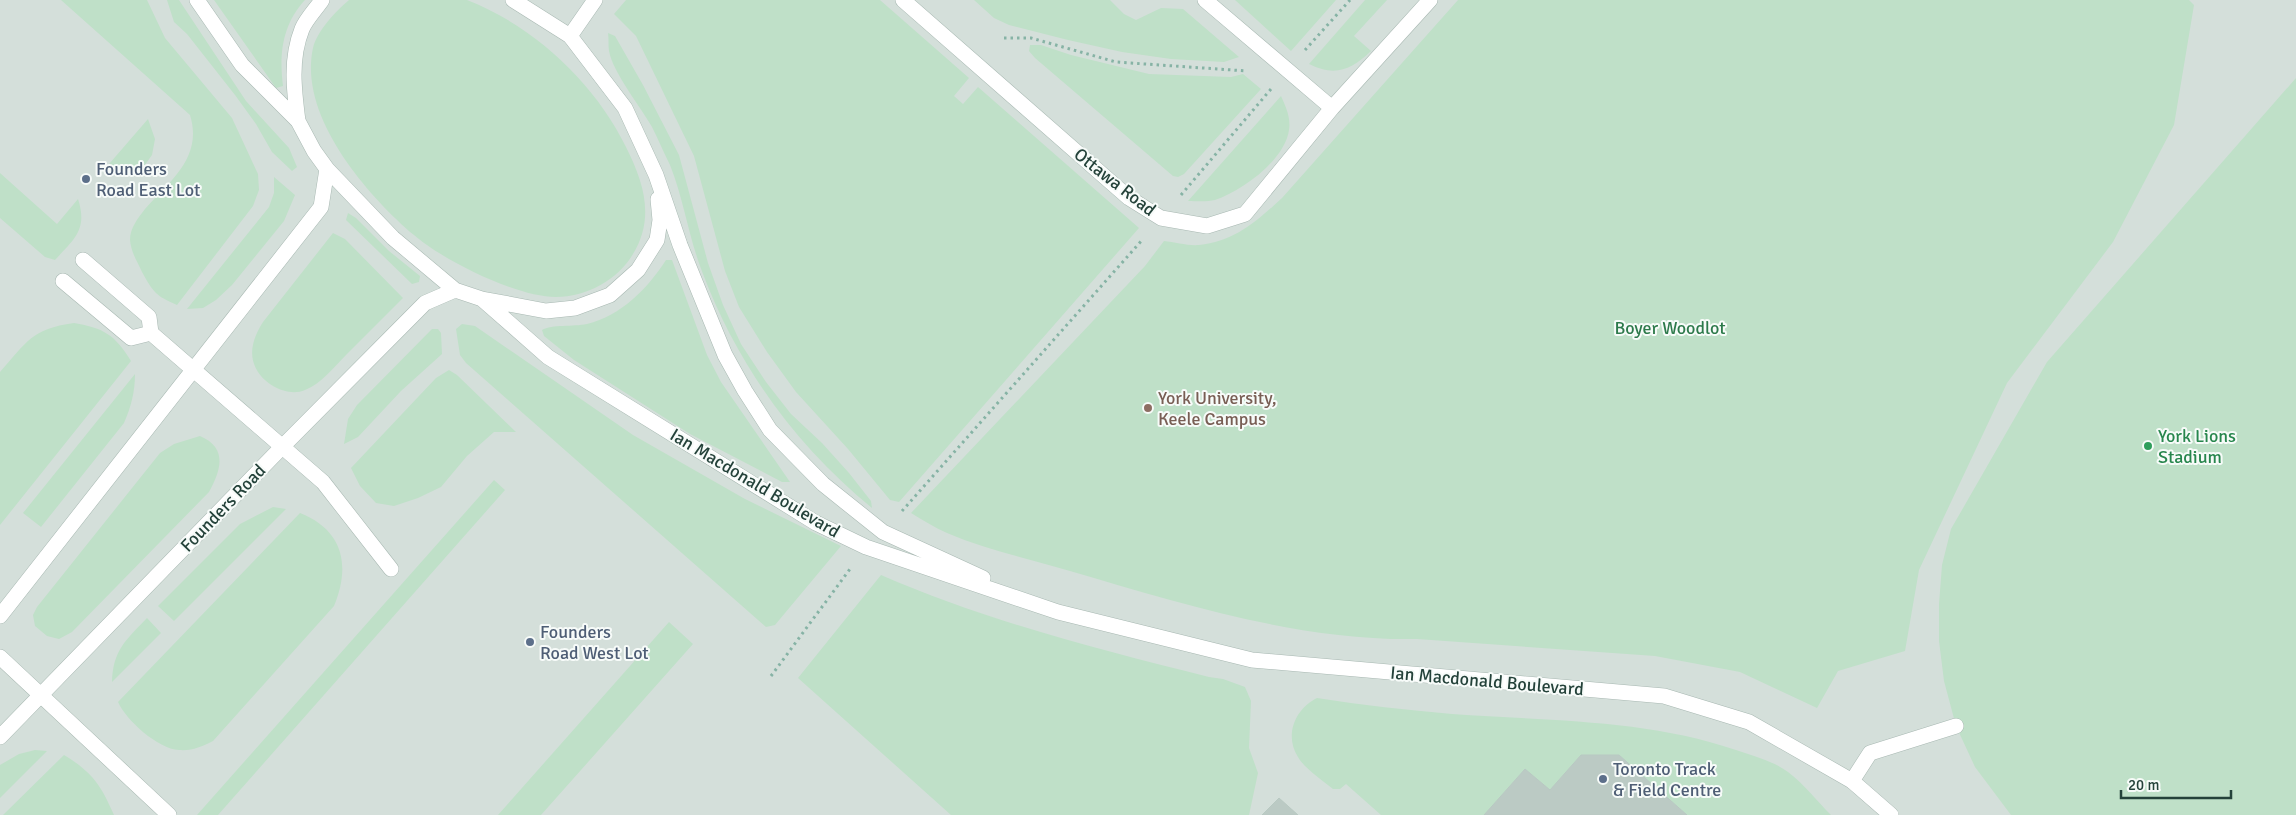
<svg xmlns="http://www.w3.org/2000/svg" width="2296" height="815" font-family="Signika,sans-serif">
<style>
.built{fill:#d4dfda}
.green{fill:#bfe0c8}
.building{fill:#bbcac4;stroke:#b8c9c2}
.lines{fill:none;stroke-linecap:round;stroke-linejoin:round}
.service-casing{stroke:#a8b8b2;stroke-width:16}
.tertiary-casing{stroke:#a8b8b2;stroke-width:16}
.path{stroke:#86b3a5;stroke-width:3;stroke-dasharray:2.5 4;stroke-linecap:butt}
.service{stroke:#fff;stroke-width:15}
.tertiary{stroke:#fff;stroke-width:15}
.service-dot{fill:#5c6f8a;stroke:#f7fbf9;stroke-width:2}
.education-dot{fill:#8d6e63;stroke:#f7fbf9;stroke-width:2}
.leisure-dot{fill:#2e9e5b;stroke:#f7fbf9;stroke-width:2}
.labels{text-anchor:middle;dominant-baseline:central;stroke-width:4;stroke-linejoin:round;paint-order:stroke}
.service-label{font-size:18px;fill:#4e5e75;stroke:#f7fbf9;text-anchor:start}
.street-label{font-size:18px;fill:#24423a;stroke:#f7fbf9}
.park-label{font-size:18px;fill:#2d7a4b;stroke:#f7fbf9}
.education-label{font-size:18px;fill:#785e54;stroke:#f7fbf9;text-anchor:start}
.leisure-label{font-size:18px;fill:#27864d;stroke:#f7fbf9;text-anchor:start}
</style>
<rect width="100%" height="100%" fill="#e6efeb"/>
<!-- built -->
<path class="built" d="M0,0H2296V815H0Z"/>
<!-- green -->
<path class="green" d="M61,0H147L165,38L232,118L258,174L259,190L253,206L177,305C156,296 153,292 142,272C137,261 131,252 130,240C130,228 138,218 145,209C171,180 203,157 190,115Z
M167,0H179L246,101L289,148L297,167L292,171L272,152L256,124L235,95L187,34L174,22Z
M214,0H305C282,25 279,54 283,86L276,88Z
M349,0H467C534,26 595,83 626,147C644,183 655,218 633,254C618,280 586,297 556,297C517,297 444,261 414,235C367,195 298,116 313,48C317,31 336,11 349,0Z
M626,0H880L969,78L954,96L963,104L978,87L1139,228L899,502L890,500L848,449L796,392L767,352L739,307L725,271L694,156L636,36L614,14Z
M974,0H1110L1124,14L1136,20L1161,8L1183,9L1239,57L1224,62L1171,59L1122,52L1068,40L1009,25L994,18Z
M1235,0H1336L1291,51Z
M1365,0H1387L1354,36L1371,51C1351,70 1335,77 1309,64Z
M1458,0H2189L2194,5L2174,125L2113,242L2007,383L1919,570L1905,651L1838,671L1817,708L1740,672L1655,656L1417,639C1299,641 1183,604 1070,571C1030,559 987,550 947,533C935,528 923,520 911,513L1145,266L1164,241C1175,242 1188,246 1199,245C1234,242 1257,221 1282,198Z
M608,33L615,36L643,85L679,155L708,263L723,305L741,344L766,382L791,414L822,443L849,473L871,501L872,508C796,446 738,366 703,274C689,239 684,200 670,165C664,153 658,139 652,127C641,107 613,73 609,51C608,45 609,39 608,33Z
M1030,45H1041L1071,55L1149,74L1231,77L1243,74L1261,89L1184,174L1178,177L1173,176L1035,58L1029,51Z
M2296,78V815H2011L1975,767L1956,726L1944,681L1939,641V604L1942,565L1951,529L2047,362Z
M1281,96C1286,107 1291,118 1289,130C1285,160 1242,191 1215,200C1207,202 1196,201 1188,201Z
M148,119L155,139L152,155L142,169L128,174L103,171Z
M0,173L57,224L78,199C88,230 74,239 55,260L45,257L0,218Z
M274,177L295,195L284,221L232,285L216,300L203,308L187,309L269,207L274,193Z
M348,213L356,218L389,251L420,276L419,282L412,284L346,220Z
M333,233L345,239L403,298C384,317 365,336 346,355C334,367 321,384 305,390C289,397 267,386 258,372C247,355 253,338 263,322Z
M666,260H672L707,355L721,382L790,482H782L690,434L574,360L544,336L542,330C552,324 573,327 587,324C621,316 648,288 666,260Z
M74,323C104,328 115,335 131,361L0,525V372C27,342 31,329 74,323Z
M462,324L475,326L633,435L745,499L841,546L775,625L766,627L466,363L460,355L456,329Z
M432,329H438L441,333L442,354L401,391L358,437L344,444L348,419L357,405Z
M449,370L457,375L516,432H494L467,456L441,487L418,498L394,506L376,503L360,486L351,468L436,378Z
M135,374C135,392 131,407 124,423L41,527L23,513Z
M200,436C228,448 221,470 209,492L72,632L59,639L47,636L35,626L33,615L37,607L160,453L174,444Z
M494,480L505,490L218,815H197Z
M273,507L286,509L174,621L158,606L240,524Z
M300,513C343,530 351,565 334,606L213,741C201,747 192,751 179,750C158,749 126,720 118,702Z
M881,575C987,621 1097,649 1209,677L1223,679L1245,687L1251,701L1249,748L1258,773L1249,815H951L798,678Z
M147,618L161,633L112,682C113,650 126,640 147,618Z
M669,622L693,644L541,815H498Z
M1317,698C1362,705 1407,710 1452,714C1547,721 1646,719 1736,750C1754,756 1773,761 1788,772C1804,784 1817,801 1831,815H1687L1619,755H1581L1550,790L1525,769L1484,815H1381L1346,784L1340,789H1333C1323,781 1304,768 1298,757C1284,735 1295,709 1317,698Z
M35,750L47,751L0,798V765L19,754Z
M64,755C92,772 101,785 114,815H3Z"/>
<!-- building -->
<path class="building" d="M1581,755H1619L1687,815H1484L1525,769L1550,790Z
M1279,798L1298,815H1262Z"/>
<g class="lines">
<!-- service casing -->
<g class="service-casing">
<path id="service" d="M903,0L1129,198L1161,218L1207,226L1245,214L1332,108L1430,0
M1205,0L1332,108
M570,36L595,0
M83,260L149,317L151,333L323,482L391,569
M63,281L131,338L151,333
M0,657L169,815
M1852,781L1870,753L1956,726"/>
</g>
<!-- tertiary casing -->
<g class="tertiary-casing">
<path id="tertiary" d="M197,0L242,65L298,121L314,151L327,169L393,238L455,290L482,299L546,311L575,308L610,295L638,270L657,240L660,220L658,199
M513,0L570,36L625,108L656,175L680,245L725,355L745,391L770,430L823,484L883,532L983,578
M298,121C294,90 290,59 302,29C306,19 316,9 322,0
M482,299L548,357L816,523L866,547L1058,612L1252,660L1664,696L1749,722L1852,781L1891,815
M0,616L321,207L327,169
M0,737L282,447L425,303L455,290"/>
</g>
<!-- path -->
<path class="path" d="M1004,38H1031L1116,62L1247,71
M1305,50L1350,0
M1181,195L1271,89
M902,511L1143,239
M771,676L850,569"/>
<!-- service -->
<use href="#service" class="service"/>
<!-- tertiary -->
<use href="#tertiary" class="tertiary"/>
</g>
<!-- markers -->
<g class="service-dot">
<circle cx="86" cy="179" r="5"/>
<circle cx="530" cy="642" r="5"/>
<circle cx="1603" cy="779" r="5"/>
</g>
<circle class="education-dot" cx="1148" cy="408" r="5"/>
<circle class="leisure-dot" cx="2148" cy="446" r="5"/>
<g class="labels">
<!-- service labels -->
<g class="service-label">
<text x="96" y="169">Founders<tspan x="96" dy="21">Road East Lot</tspan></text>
<text x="540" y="632">Founders<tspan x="540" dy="21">Road West Lot</tspan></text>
<text x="1613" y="769">Toronto Track<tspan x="1613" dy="21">&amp; Field Centre</tspan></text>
</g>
<!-- street labels -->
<g class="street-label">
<text transform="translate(1115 182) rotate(38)">Ottawa Road</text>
<text transform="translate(755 483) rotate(31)">Ian Macdonald Boulevard</text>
<text transform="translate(223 508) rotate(-46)">Founders Road</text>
<text transform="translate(1487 681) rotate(5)">Ian Macdonald Boulevard</text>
</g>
<!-- park labels -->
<g class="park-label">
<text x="1670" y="328">Boyer Woodlot</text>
</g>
<!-- education labels -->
<g class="education-label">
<text x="1158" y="398">York University,<tspan x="1158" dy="21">Keele Campus</tspan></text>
</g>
<!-- leisure labels -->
<g class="leisure-label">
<text x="2158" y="436">York Lions<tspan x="2158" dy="21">Stadium</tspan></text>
</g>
</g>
<!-- scale -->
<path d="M2121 790v8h110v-8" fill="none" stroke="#24423a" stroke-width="2.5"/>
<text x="2128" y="790" font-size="15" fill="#24423a" stroke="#f7fbf9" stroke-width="4" paint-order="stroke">20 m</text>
</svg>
